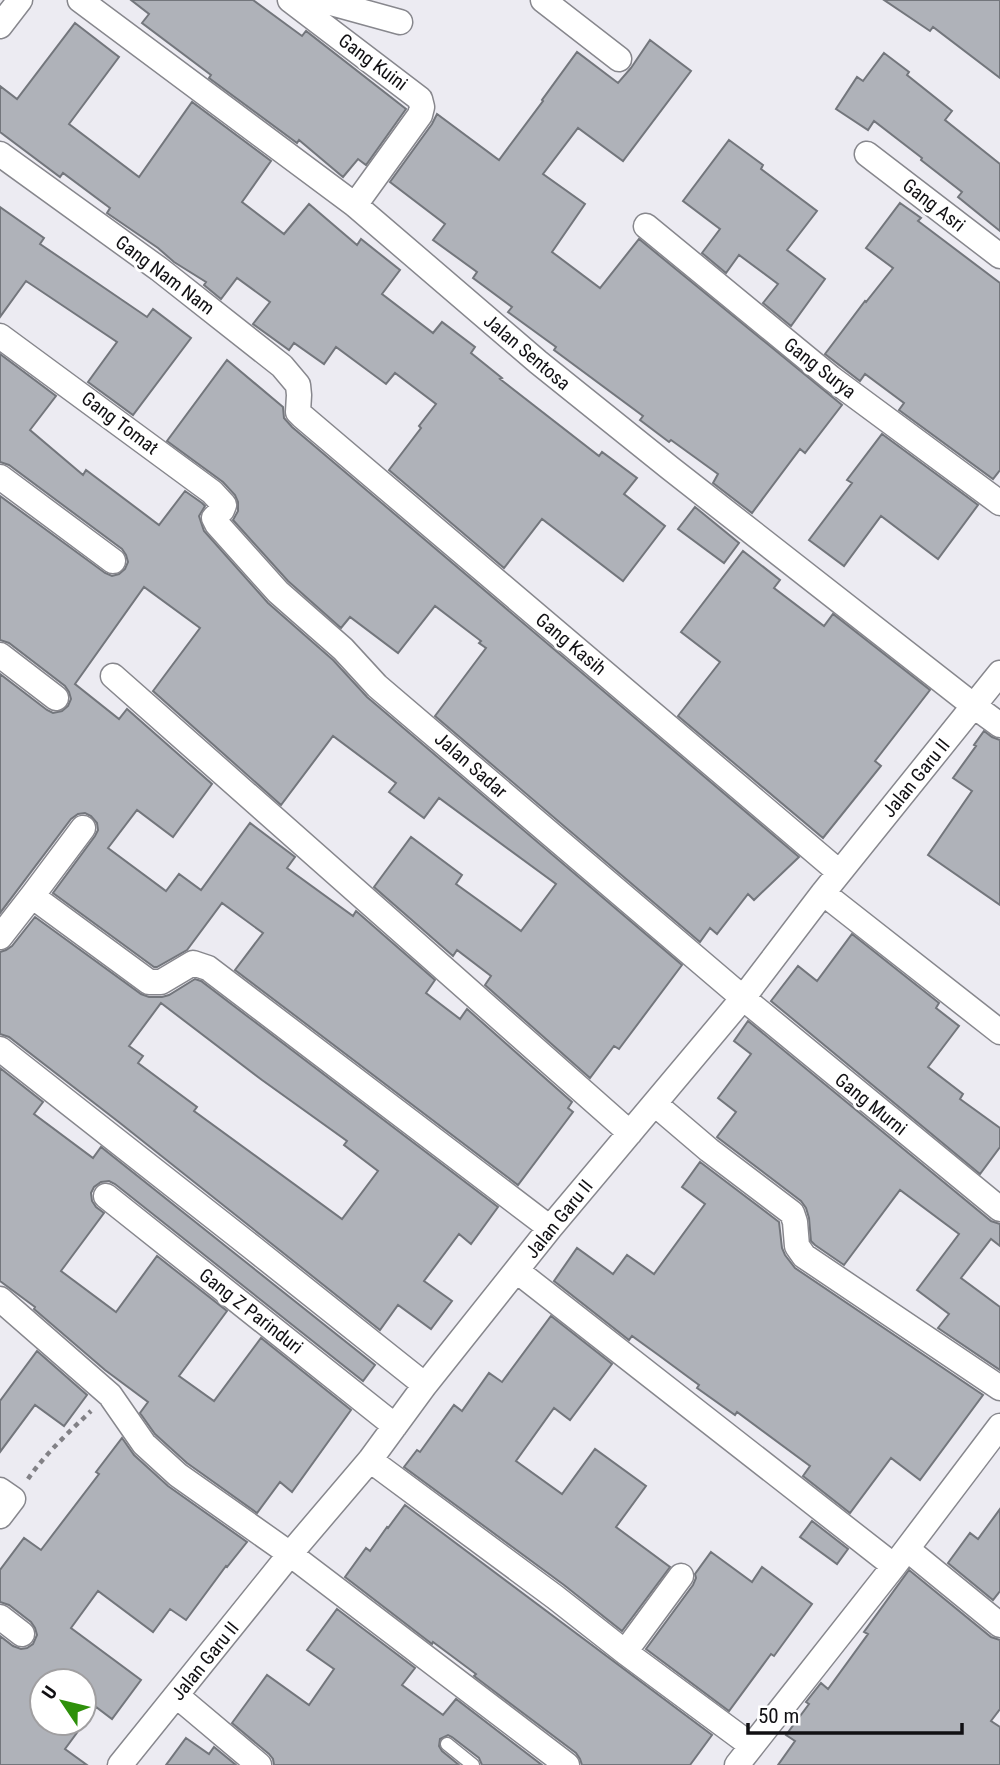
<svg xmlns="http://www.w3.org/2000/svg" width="1000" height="1765" font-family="'Roboto Condensed',sans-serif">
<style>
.building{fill:#afb2b9;stroke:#73767c;stroke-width:2;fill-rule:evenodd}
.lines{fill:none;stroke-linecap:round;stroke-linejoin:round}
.service-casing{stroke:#87878d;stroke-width:15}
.minor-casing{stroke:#87878d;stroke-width:27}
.path{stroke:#828186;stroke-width:4.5;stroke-dasharray:5 5;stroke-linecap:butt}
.service{stroke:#fff;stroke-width:12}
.minor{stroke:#fff;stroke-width:24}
.labels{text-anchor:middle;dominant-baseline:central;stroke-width:6;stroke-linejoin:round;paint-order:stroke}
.street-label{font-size:19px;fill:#111013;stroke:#fff}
</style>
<rect width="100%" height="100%" fill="#ecebf2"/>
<!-- building -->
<path class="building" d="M131,0H253L302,36L306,31L406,109L366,165L358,159L343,177L299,140L297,143L209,78L211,75L142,23L149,14Z
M884,0H1000V78L933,27L930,31Z
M75,23L119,57L69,124L139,177L192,102L271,161L242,202L284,234L309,204L357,245L361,239L400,270L382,294L433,333L442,322L475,347L471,353L502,378L500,379L599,456L602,452L637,478L624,494L665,526L623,581L542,519L504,568L389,470L421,428L419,426L436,404L395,373L386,384L336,347L324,364L294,343L289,350L253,324L270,302L237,278L221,299L204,285L206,282L174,262L158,248L107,213L110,208L63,173L60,177L0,132V86L17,99Z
M650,40L691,71L623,161L578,128L543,174L585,204L552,252L600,288L639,239L842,405L805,453L800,449L752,513L713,483L718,474L671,440L669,442L640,420L643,416L554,350L556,347L508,312L512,307L473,278L477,272L433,240L445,224L390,182L432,124L437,114L499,160L543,101L542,100L577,52L618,83L631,68Z
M884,53L909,72L907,75L952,111L945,120L1000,164V231L958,197L962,192L921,160L922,158L874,121L868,130L836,109L857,77L863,81Z
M729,140L763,165L761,169L817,211L787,250L825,279L791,326L763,303L778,284L739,255L726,273L702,253L720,229L683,201Z
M900,203L921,218L918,221L1000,283V470L993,479L899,410L904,403L865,374L860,381L825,354L865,301L866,302L893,268L866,248Z
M0,207L44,238L40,244L147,317L153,309L191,338L133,415L88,382L117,342L26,281L0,317Z
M0,354L56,396L30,430L83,475L86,470L159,525L185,491L202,503L205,506L199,516L204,531L268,603L333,660L367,697L682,965L619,1049L614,1046L590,1078L485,985L491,976L457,950L453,956L374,887L411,837L462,875L456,884L521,931L556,884L439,798L424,818L389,792L396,783L333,736L281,805L153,691L200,628L144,587L75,684L119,719L127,709L212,784L173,837L137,810L108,848L166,891L179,874L201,890L250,823L295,857L287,868L353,916L356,911L435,980L426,993L460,1019L467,1009L572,1102L568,1108L573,1112L518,1185L235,970L263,933L222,903L187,950L157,967H154L53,893L95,836L98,830L97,823L91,816L85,813L78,814L71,819L0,913V674L47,710L53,713L62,711L68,706L71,699L69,692L65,686L9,643L0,640V496L105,573L112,576L119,574L125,569L128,562L126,555L122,549L9,465L0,462Z
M227,360L283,407L284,418L292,427L799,857L754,900L748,894L717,934L710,928L700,942L435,716L486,648L479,643L481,641L435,606L398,653L350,617L341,628L288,581L233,520L238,511V502L235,495L223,482L167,441Z
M882,434L978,505L938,559L881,516L844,566L809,540L852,483L847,480Z
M695,507L739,543L724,563L678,529Z
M743,551L780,580L774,588L824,626L833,614L930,690L875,761L881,766L823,838L678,716L720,662L681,632Z
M984,731L992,737L1000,740V905L928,855L972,791L953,778L976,746L974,745Z
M35,917L141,994L149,997H162L169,995L195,979L201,981L498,1207L471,1244L459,1234L424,1281L452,1301L431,1329L398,1305L380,1330L120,1123L9,1037L0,1034V952L6,950L12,946ZM161,1003L262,1080L347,1141L344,1145L378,1171L342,1219L194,1111L197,1107L138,1063L143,1056L129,1046Z
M852,934L939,1003L936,1008L959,1026L928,1067L963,1094L960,1099L1000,1128V1147L980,1174L771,1001L798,966L817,981Z
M748,1021L991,1221L1000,1224V1246L991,1239L961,1278L1000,1307V1370L938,1328L949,1314L917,1290L959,1234L900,1190L844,1265L815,1245L811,1241L809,1218L806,1208L801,1201L717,1137L736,1112L718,1098L751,1054L734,1041Z
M0,1068L43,1102L34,1114L93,1158L101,1147L375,1365L363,1381L115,1184L109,1181L101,1182L94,1187L91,1193L92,1201L96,1207L104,1213L61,1271L116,1312L157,1256L227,1311L179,1376L214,1401L261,1338L351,1410L292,1492L280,1482L257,1513L187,1463L155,1434L140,1413L148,1402L105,1370L34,1309L35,1307L0,1281Z
M700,1162L779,1222L782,1248L785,1255L795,1268L983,1395L920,1480L891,1458L850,1513L803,1476L810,1466L737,1412L735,1415L697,1388L699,1385L657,1354L632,1336L629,1340L554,1281L577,1248L613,1274L627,1255L654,1274L705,1204L682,1187Z
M551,1316L612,1364L570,1420L554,1408L516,1461L562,1494L595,1449L646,1486L616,1527L670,1567L622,1631L564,1585L404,1467L417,1450L420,1452L454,1405L462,1411L489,1373L502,1382Z
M37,1351L87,1395L64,1426L35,1405L0,1452V1401Z
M122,1438L134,1455L168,1486L247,1542L227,1567L226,1566L186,1620L170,1609L153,1632L98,1591L71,1628L141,1680L112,1719L96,1707L65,1749L87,1765H0V1636L13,1646L21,1649L27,1648L33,1644L37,1635L35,1628L31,1622L9,1605L0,1602V1570L24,1538L41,1550L99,1474L96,1472ZM42,1681H84V1723H42Z
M405,1505L712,1735L690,1765H582L580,1759L576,1753L474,1676L476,1674L433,1642L432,1644L345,1577L366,1548L370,1551L387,1527L388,1528Z
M1000,1509V1591L993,1600L948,1563L970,1533L978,1539Z
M812,1521L848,1549L837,1564L800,1537Z
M711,1552L752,1582L762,1567L812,1604L774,1656L771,1654L729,1711L646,1649L693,1585L696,1578L695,1574Z
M909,1570L991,1637L1000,1640V1709L991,1721L1000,1727V1765H778L795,1741L786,1735L809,1704L806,1702L821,1683L828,1689L868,1634L864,1632Z
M337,1609L415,1668L402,1685L443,1715L456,1699L542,1765H482L479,1758L452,1737L448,1735L440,1739L439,1746L442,1751L459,1765H274L273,1759L269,1754L232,1723L267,1675L309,1705L334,1669L307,1650Z
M186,1738L209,1754L214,1747L236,1765H166Z"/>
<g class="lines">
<!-- service casing -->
<g class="service-casing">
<path id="service" d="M447,1744L473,1765"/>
</g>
<!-- minor casing -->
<g class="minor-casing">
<path id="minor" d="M80,0L355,205L538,362L670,468L974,706L1000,725
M290,0L420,99L422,107L420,115L355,205
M320,0L400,22
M543,0L619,59
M0,26L20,0
M0,154L159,269L282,366L298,385L299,395L298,412L302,416L839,872
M867,154L1000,256
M646,226L831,378L1000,503
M0,336L212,492L224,505L222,510L214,518L217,524L278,592L343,649L377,686L743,998L1000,1209
M0,477L113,561
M0,655L56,698
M113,676L630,1133
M823,893L1000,1032
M32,896L83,828
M0,937L32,896L149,982H161L193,963L208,968L550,1228
M0,1049L253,1248L425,1385
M655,1104L709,1150L792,1213L795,1222L797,1246L804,1256L1000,1388
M106,1196L395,1426
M517,1271L894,1566
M0,1299L110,1395L144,1444L178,1475L290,1554L567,1765
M370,1460L555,1597L625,1652
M0,1490L13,1499L0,1516
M907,1549L1000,1625
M681,1576L625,1652L752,1746
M0,1617L22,1634
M177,1696L259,1765
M120,1765L290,1554L370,1460L425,1385L550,1228L743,998L823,893L1000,673
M737,1765L894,1566L1000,1426"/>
</g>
<!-- path -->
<path class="path" d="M28,1479C45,1454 69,1432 91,1411"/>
<!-- service -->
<use href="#service" class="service"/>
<!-- minor -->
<use href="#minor" class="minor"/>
</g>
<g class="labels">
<!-- street labels -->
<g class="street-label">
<text transform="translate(373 62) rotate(37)">Gang Kuini</text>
<text transform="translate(934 205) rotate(38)">Gang Asri</text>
<text transform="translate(165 275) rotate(37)">Gang Nam Nam</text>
<text transform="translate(527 352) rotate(40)">Jalan Sentosa</text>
<text transform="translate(820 368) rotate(38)">Gang Surya</text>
<text transform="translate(120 423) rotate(37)">Gang Tomat</text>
<text transform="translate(571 644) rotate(40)">Gang Kasih</text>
<text transform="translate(471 765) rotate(41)">Jalan Sadar</text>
<text transform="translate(916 778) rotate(-51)">Jalan Garu II</text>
<text transform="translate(871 1104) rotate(39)">Gang Murni</text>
<text transform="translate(559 1219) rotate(-51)">Jalan Garu II</text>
<text transform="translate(251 1311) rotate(38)">Gang Z Parinduri</text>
<text transform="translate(205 1661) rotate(-51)">Jalan Garu II</text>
</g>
</g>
<!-- north arrow -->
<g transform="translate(63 1702) rotate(305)"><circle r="33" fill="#ffffff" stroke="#a09fa1" stroke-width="2"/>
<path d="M0-5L12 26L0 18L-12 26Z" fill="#2e900b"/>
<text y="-10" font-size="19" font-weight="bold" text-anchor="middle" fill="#111013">U</text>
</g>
<!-- scale -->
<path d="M748 1723v10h214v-10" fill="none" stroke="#111013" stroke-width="3.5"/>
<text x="758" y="1723" font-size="21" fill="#111013" stroke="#ffffff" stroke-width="5" paint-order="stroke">50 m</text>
</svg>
